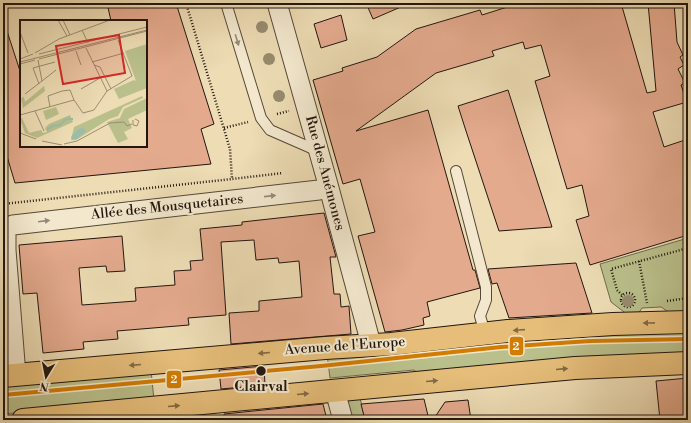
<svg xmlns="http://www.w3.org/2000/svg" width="691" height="423" font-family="'Libre Bodoni',serif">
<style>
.green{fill:#bac08b;stroke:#6e6b4c}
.building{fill:#e4aa8e;stroke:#22160e}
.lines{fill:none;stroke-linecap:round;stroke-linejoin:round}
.lane-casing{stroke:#554838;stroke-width:12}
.street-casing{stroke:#554838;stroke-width:21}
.primary-casing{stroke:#22160e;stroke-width:24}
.path{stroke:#22160e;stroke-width:2.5;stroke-dasharray:1 2;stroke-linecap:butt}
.lane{stroke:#f3e8ce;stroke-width:10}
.street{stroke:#f3e8ce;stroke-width:19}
.primary{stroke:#e6be7a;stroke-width:22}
.tram-1-casing{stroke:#f3e8ce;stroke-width:7}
.tram-1{stroke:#d27c02;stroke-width:4}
.tree{fill:#978b6e}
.oneway{fill:#958a78}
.oneway2{fill:#846a44}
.stop-dot{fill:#22160e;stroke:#f3e8ce;stroke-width:1.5}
.labels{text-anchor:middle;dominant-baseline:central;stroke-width:4;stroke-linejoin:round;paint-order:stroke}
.street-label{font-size:14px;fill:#22160e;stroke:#f3e8ce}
.stop-label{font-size:14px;font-weight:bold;fill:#22160e;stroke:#f3e8ce}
.inset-river{fill:none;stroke:#99bcad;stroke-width:2}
.inset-road{fill:none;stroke:#9c8d72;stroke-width:1}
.view{fill:#d62828;fill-opacity:0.15;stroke:#d62828;stroke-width:2}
.inset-edge{fill:none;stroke:#22160e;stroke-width:2}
.line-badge{stroke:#f3e8ce;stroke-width:1.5}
.badge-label{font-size:11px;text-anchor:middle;font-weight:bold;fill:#fff}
</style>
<rect width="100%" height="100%" fill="#eddcb4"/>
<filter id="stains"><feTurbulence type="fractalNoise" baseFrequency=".005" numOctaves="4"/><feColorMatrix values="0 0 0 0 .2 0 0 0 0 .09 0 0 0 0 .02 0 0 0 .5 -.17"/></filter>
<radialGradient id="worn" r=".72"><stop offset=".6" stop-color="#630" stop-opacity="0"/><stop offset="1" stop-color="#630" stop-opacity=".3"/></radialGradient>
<!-- green -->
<path class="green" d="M688,238V312L670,313L661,307L642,308L638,314L628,315L611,302L600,264Z
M688,328V356L421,376L414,370L330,378L327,354Z
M151,370L154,400L3,414V383Z
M360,398L365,420H351L346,400Z"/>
<!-- building -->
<path class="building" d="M107,3H176L214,124L201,129L211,164L15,183L3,143V28H6L21,74V146H146V21H111Z
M366,3H410L373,19Z
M520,3H621L647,93L656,91L648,3H674L677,42L683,55L680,57L684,65L678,69L685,83L681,85L687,102L653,112L664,147L688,139V235L590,265L576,220L589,216L582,185L567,189L535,81L550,76L541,45L525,49L523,42L492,51L494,56L436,73L356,131L428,110L473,270H475L480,288L427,302L430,316L423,318L424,325L402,330L385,332L358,236L375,232L360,179L343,184L313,80L343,71L342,68L377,57L416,29L480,10L482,15Z
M341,15L347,40L321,48L314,24Z
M508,90L521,131L552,227L499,231L466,131L458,106Z
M324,213L336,257H330L334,294H340L341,307L349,306L351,334L231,344L229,313L259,311V301L302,297L299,261L279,263L278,258L256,260L254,240L221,242L226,315L188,318L189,325L117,331L118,339L83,342L84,349L43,353L37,293L23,294L19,245L122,236L125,271L107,272L106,266L79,268L82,305L136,301L135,288L175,285L174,271L191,270L190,261L203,260L200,229L242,225V222Z
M576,263L592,313L509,318L497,283L492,284L488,269Z
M264,366L265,385L221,389L219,370Z
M688,378V420H660L656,381Z
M424,399L429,420H365L361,404Z
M468,400L471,420H433L445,402Z
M323,404L327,420H225L224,414Z"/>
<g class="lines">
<!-- lane casing -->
<g class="lane-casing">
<path id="lane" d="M226,3L261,118L270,130L318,151
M456,171L486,287V300L480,316L485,333"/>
</g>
<!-- street casing -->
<g class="street-casing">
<path id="street" d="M277,3L329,188L371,344
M16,375L6,250V228L13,225L319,190L329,188
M335,391L343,420"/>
</g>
<!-- primary casing -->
<g class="primary-casing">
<path id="primary" d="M3,376L325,348L391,344L508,331L613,324L688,322
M23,420L575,368L688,363"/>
</g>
<!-- path -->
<path class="path" d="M186,3L230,149L232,179L283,173
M277,114L289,111
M224,128L248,122
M3,204L232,179
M639,261L647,303
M621 300a7 7 0 1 1 14 0a7 7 0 1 1-14 0Z
M622,295L617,290L611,269L688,248
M667,301L688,298"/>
<!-- lane -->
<use href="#lane" class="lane"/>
<!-- street -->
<use href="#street" class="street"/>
<!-- primary -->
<use href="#primary" class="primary"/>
<!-- tram-1 casing -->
<g class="tram-1-casing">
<path id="tram-1" d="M3,395L321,366L501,347L590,341L688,339"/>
</g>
<!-- tram-1 -->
<use href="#tram-1" class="tram-1"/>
</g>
<!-- trees -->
<g class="tree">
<circle cx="262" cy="27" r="6"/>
<circle cx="269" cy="59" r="6"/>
<circle cx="279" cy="96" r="6"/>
<circle cx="628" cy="301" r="6"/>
</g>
<!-- one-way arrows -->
<defs><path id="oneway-solid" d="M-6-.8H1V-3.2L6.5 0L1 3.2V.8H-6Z"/></defs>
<g class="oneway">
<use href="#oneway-solid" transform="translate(237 40) rotate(73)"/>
<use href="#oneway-solid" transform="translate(270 196) rotate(-6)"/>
<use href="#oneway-solid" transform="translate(44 221) rotate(-7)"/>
</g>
<g class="oneway2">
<use href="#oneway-solid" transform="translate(649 323) rotate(179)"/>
<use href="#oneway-solid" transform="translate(519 330) rotate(176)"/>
<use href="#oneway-solid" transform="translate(264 353) rotate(175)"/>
<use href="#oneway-solid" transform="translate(135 365) rotate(175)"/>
<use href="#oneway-solid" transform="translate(562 369) rotate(-5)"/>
<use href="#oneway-solid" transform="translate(432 381) rotate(-5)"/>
<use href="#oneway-solid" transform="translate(303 394) rotate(-5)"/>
<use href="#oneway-solid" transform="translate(174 406) rotate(-5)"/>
</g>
<!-- markers -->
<circle class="stop-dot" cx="261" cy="371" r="5.5"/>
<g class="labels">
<!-- street labels -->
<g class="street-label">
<text transform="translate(325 173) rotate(75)">Rue des Anémones</text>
<text transform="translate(167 207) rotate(-6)">Allée des Mousquetaires</text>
<text transform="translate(345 346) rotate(-4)">Avenue de l'Europe</text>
</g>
<!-- stop labels -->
<g class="stop-label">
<text x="261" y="387">Clairval</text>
</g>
</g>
<!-- overview -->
<g transform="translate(20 20)">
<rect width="127" height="127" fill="#eddcb4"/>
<path d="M127,24V68L99,79L94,69L114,60L116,61L105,31ZM24,66L25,71L3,88L1,78L4,77L5,82ZM122,76L123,78L103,87L98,96L89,99L56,120H51L54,107ZM127,78V90L108,99L112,108L104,112L108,119L98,123L87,102L100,98L104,89ZM36,87L39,94L26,100L23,91ZM50,95L53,102L17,118L5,113L0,99L2,98L9,113L21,110L23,113L27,112L25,108L29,104Z" fill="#bac08b"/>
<path d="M63,108L66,111L57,119H52L51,117L58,109Z" fill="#99bcad"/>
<path class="inset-river" d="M27,110L32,106L40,105L46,99H53"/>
<path class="inset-road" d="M38,0L47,16M43,0L50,15M62,10L68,23M0,12L8,33M56,31L61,45M15,33L39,19L90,0M19,34L127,7M0,39L13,34M19,39L127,11M0,42L127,10M72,42L104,33M0,44L15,40M74,45L80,47L91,69M22,61L36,50M19,64L13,48L35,42M61,69L80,58M87,71L112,56L98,20M5,74L22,61L18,40M30,87L28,76L42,71L50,70L54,80M15,91L24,111M0,95L54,80L63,93L74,90L87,71L66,28M113,100V105L117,106L119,101L115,99M0,113L16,119M22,121L42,125M44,124L57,121L90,103L104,102L107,106L112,104"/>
<path class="view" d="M99,15L105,53L43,64L36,26Z"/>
<rect width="127" height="127" class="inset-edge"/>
</g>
<g class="line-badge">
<rect x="509" y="336" width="15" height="20" rx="4" fill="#d27c02"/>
<rect x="166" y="370" width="16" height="19" rx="4" fill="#d27c02"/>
</g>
<g class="badge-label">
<text x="516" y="350">2</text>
<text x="174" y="383">2</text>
</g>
<!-- margin -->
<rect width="691" height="423" fill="none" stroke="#eddcb4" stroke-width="16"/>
<rect x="4" y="4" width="683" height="415" fill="none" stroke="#22160e" stroke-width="2"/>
<rect x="8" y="8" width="675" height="407" fill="none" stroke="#22160e"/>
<!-- north arrow -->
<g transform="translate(46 377) rotate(190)" stroke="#f3e8ce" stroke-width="3" paint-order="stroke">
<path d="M0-3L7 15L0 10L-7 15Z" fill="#22160e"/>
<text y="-6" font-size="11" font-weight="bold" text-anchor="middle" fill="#22160e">N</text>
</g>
<rect width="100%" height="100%" filter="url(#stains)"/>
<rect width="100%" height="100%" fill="url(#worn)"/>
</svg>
